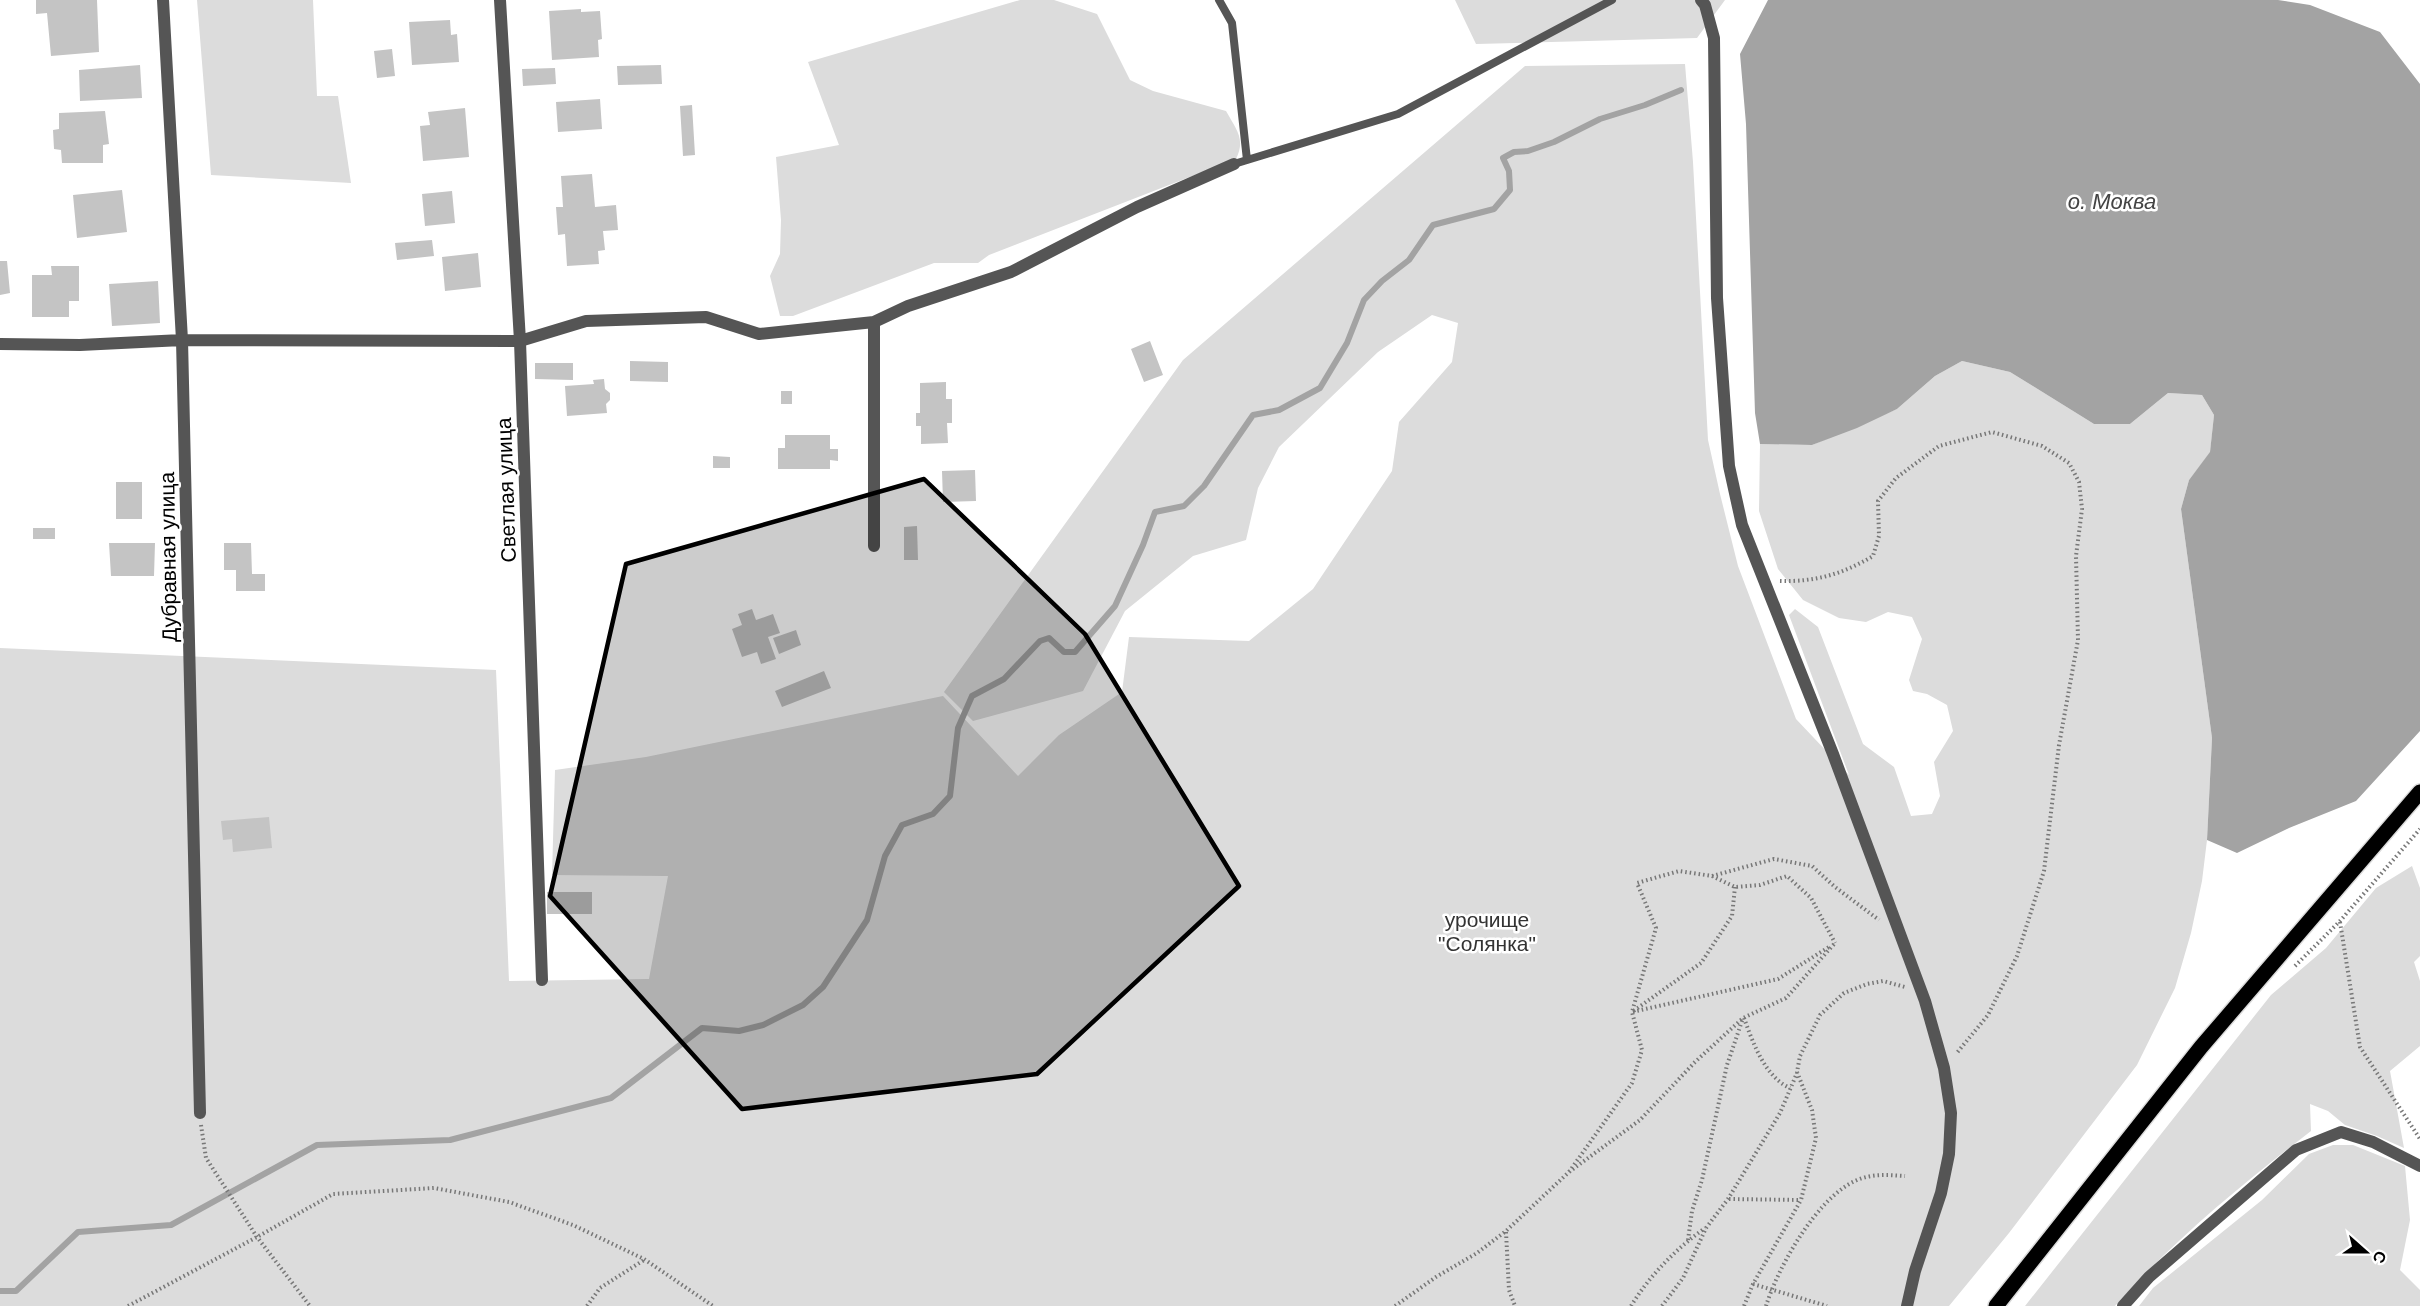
<svg xmlns="http://www.w3.org/2000/svg" width="2420" height="1306" font-family="Arial,sans-serif">
<style>
.green{fill:#dcdcdc}
.water{fill:#a3a3a3}
.lines{fill:none;stroke-linecap:round;stroke-linejoin:round}
.stream{stroke:#a3a3a3;stroke-width:6}
.building{fill:#c4c4c4}
.primary-casing{stroke:#dbdbdb;stroke-width:18}
.path{stroke:#777;stroke-width:4;stroke-dasharray:1.5 3;stroke-linecap:butt}
.lane{stroke:#555;stroke-width:8}
.street{stroke:#555;stroke-width:12}
.primary{stroke:#000;stroke-width:15}
.marked{fill:#000;fill-opacity:0.2;stroke:#000;stroke-width:4.5;stroke-linejoin:round}
.labels{text-anchor:middle;dominant-baseline:central;stroke-width:5;stroke-linejoin:round;paint-order:stroke}
.street-label{font-size:21px;fill:#000;stroke:#fff}
.park-label{font-size:21px;fill:#333;stroke:#fff}
.water-label{font-size:22px;font-style:italic;fill:#444;stroke:#fff}
</style>
<rect width="100%" height="100%" fill="#fff"/>
<!-- green -->
<path class="green" d="M197,0H313L317,96H338L351,183L211,175Z
M1020,0H1054L1097,14L1130,80L1153,91L1226,111C1236,129 1246,139 1236,159L989,255L978,263H934L793,316H780L770,276L780,254L781,220L776,157L839,145L808,62Z
M1455,0H1725L1697,38L1476,44Z
M1685,64L1693,162L1708,440L1720,494L1738,566L1796,719L1849,775L1789,615L1795,609L1818,627L1863,744L1894,767L1911,816L1932,814L1940,796L1934,762L1953,731L1947,705L1927,694L1913,691L1909,680L1922,639L1912,617L1888,612L1866,622L1839,618L1803,600L1778,569L1759,511L1760,444L1812,445L1897,409L1935,376L1962,361L2010,372L2094,424H2130L2168,393L2202,395L2214,415L2210,453L2189,480L2181,509L2212,738L2207,840L2202,881L2191,933L2175,988L2137,1065L2009,1233L1949,1306H0V648L496,670L509,981L649,979L668,876L552,875L555,770L646,757L943,696L1018,776L1059,735L1122,692L1129,637L1249,641L1313,589L1392,471L1399,422L1452,362L1458,323L1432,315L1378,352L1279,447L1258,488L1246,540L1193,556L1125,611L1083,691L973,721L944,692L1183,360L1525,66Z
M2412,866L2420,888V956L2414,962L2420,981V1046L2390,1071L2404,1148L2377,1136L2345,1125L2328,1111L2310,1104L2311,1131C2242,1184 2173,1241 2115,1306H2025L2271,995L2326,948L2376,888Z
M2333,1145H2353L2405,1166L2410,1220L2400,1270L2420,1290V1306H2139L2153,1288L2262,1200L2309,1154Z"/>
<!-- water -->
<path class="water" d="M1768,0H2278L2310,5L2380,32L2420,84V731L2356,801L2289,828L2237,853L2207,840L2212,738L2181,509L2189,480L2210,452L2214,415L2202,395L2168,393L2130,424H2094L2010,372L1962,361L1935,376L1897,409L1857,428L1812,445L1760,444L1755,413L1746,124L1740,54Z"/>
<g class="lines">
<!-- stream -->
<path class="stream" d="M0,1291H16L78,1232L171,1225L317,1145L450,1140L611,1098L702,1028L739,1031L763,1025L803,1005L823,987L867,920L885,856L902,825L933,814L950,796L958,728L972,696L1004,679L1040,641L1049,638L1064,652H1075L1115,606L1143,545L1155,512L1184,506L1204,486L1253,415L1279,410L1320,388L1347,343L1364,300L1382,281L1409,260L1433,225L1494,209L1510,190L1509,171L1503,158L1514,152L1528,151L1554,142L1600,119L1645,105L1681,90"/>
</g>
<!-- building -->
<path class="building" d="M36,0H97L99,52L51,56L47,13L36,14Z
M581,9V12L600,11L602,39L598,40L599,57L552,60L549,11Z
M450,20L451,35L457,34L459,62L412,65L409,22Z
M392,49L395,76L377,78L374,51Z
M140,65L142,98L80,101L79,70Z
M661,65L662,84L618,85L617,66Z
M555,68L556,84L523,86L522,69Z
M600,99L602,129L558,132L556,102Z
M692,105L695,155L683,156L680,106Z
M465,108L469,157L423,161L420,126L430,125L428,112Z
M105,111L109,144L103,145V163H62L61,150L54,149L53,130L59,129V113Z
M592,174L595,207L616,205L618,230L603,231L605,250L598,251L599,264L567,266L565,234L558,235L556,207H563L561,176Z
M122,190L127,232L77,238L73,195Z
M452,191L455,223L425,226L422,194Z
M432,240L434,256L397,260L395,243Z
M478,253L481,287L445,291L442,257Z
M0,261H7L10,293L0,295Z
M51,266H79V301H69V317H32V275H52Z
M158,281L160,323L112,326L109,284Z
M1150,341L1163,375L1144,382L1131,349Z
M630,361L668,362V382L630,381Z
M535,363H573V380L535,379Z
M604,379L605,389L610,393V400L606,404L607,413L567,416L565,386L594,384L593,380Z
M946,382V399H952V423H947L948,443L921,444V426H916V413H920V383Z
M781,391H792V404H781Z
M785,435H830V449H838V461L830,460V469H778V448H785Z
M713,456L730,457V468H713Z
M975,470L976,501L943,502L942,471Z
M116,482H142V519H116Z
M917,526L918,560H904V527Z
M33,528H55V539H33Z
M109,543H155L154,576H111Z
M224,543H251L252,574H265V591H236V570H224Z
M752,609L756,620L773,614L780,633L768,637L776,659L761,664L757,652L742,657L732,629L742,625L738,614Z
M796,630L801,645L779,654L773,638Z
M824,671L831,688L782,707L775,691Z
M269,817L272,848L233,852L232,839L223,840L221,821Z
M547,892H592V914H547Z"/>
<g class="lines">
<!-- primary casing -->
<g class="primary-casing">
<path id="primary" d="M1996,1306L2201,1047L2420,792"/>
</g>
<!-- path -->
<path class="path" d="M1780,581C1815,582 1843,574 1873,556L1879,536L1878,501L1896,478L1939,446L1992,432L2042,446L2069,463L2079,482L2082,509L2076,556L2078,640L2059,745L2044,871L2017,956L1988,1015L1956,1054
M1712,876L1735,887L1760,885L1787,876L1811,898L1835,943
M1735,887L1732,916L1701,963L1632,1012L1778,979L1829,947
M2340,922L2360,1047L2420,1139
M2295,966L2340,921L2420,829
M1744,1018C1753,1043 1765,1077 1790,1088
M201,1125L206,1158L257,1237L310,1306
M1569,1172L1632,1083L1642,1050L1632,1012L1656,928L1637,883L1679,871L1712,876L1774,859L1812,866L1835,887L1879,920
M1729,1199L1801,1200
M1506,1232L1509,1290L1515,1306
M1688,1240L1692,1211L1702,1180L1727,1065L1743,1018
M1753,1284L1827,1306
M128,1306L257,1237L333,1194L434,1188L509,1202L573,1225L644,1259L713,1306
M587,1306L600,1288L644,1260
M1395,1306L1436,1277L1477,1253L1506,1231L1569,1172L1640,1120L1695,1062L1743,1018L1786,998L1835,943
M1631,1306C1650,1275 1676,1249 1705,1228
M1662,1306L1683,1278L1706,1228L1728,1199L1780,1113L1797,1073
M1744,1306L1753,1284L1801,1200L1816,1138L1812,1110L1797,1072L1800,1056L1820,1015L1844,993L1867,984L1883,981L1905,987
M1766,1306C1778,1267 1817,1198 1855,1181C1872,1173 1888,1175 1905,1176"/>
<!-- lane -->
<path class="lane" d="M1219,0L1232,23L1247,160
M1234,164L1398,114L1612,0"/>
<!-- street -->
<path class="street" d="M163,0L182,340L200,1113
M500,0L520,341L542,980
M1701,0L1705,5L1714,38L1717,298L1729,466L1742,525L1833,754L1925,1001L1944,1068L1951,1113L1949,1154L1941,1193L1915,1271L1907,1306
M0,344L80,345L182,340L520,341L586,321L706,317L759,334L874,322L908,306L1011,272L1137,207L1234,164
M874,546V322
M2123,1306L2149,1277L2296,1150L2341,1132L2373,1142L2420,1166"/>
<!-- primary -->
<use href="#primary" class="primary"/>
</g>
<!-- marked area -->
<path class="marked" d="M924,479L1085,634L1239,886L1037,1074L742,1109L550,896L626,564Z"/>
<g class="labels">
<!-- street labels -->
<g class="street-label">
<text transform="translate(506 490) rotate(-92)">Светлая улица</text>
<text transform="translate(168 557) rotate(-91)">Дубравная улица</text>
</g>
<!-- park labels -->
<g class="park-label">
<text x="1487" y="919">урочище<tspan x="1487" dy="24">"Солянка"</tspan></text>
</g>
<!-- water labels -->
<g class="water-label">
<text x="2112" y="201">о. Моква</text>
</g>
</g>
<!-- north arrow -->
<g transform="translate(2366 1252) rotate(111)" stroke="#ffffff" stroke-width="4.5" paint-order="stroke">
<path d="M0-4.5L10 22L0 15L-10 22Z" fill="#000000"/>
<text y="-9" font-size="16" font-weight="bold" text-anchor="middle" fill="#000000">С</text>
</g>
</svg>
